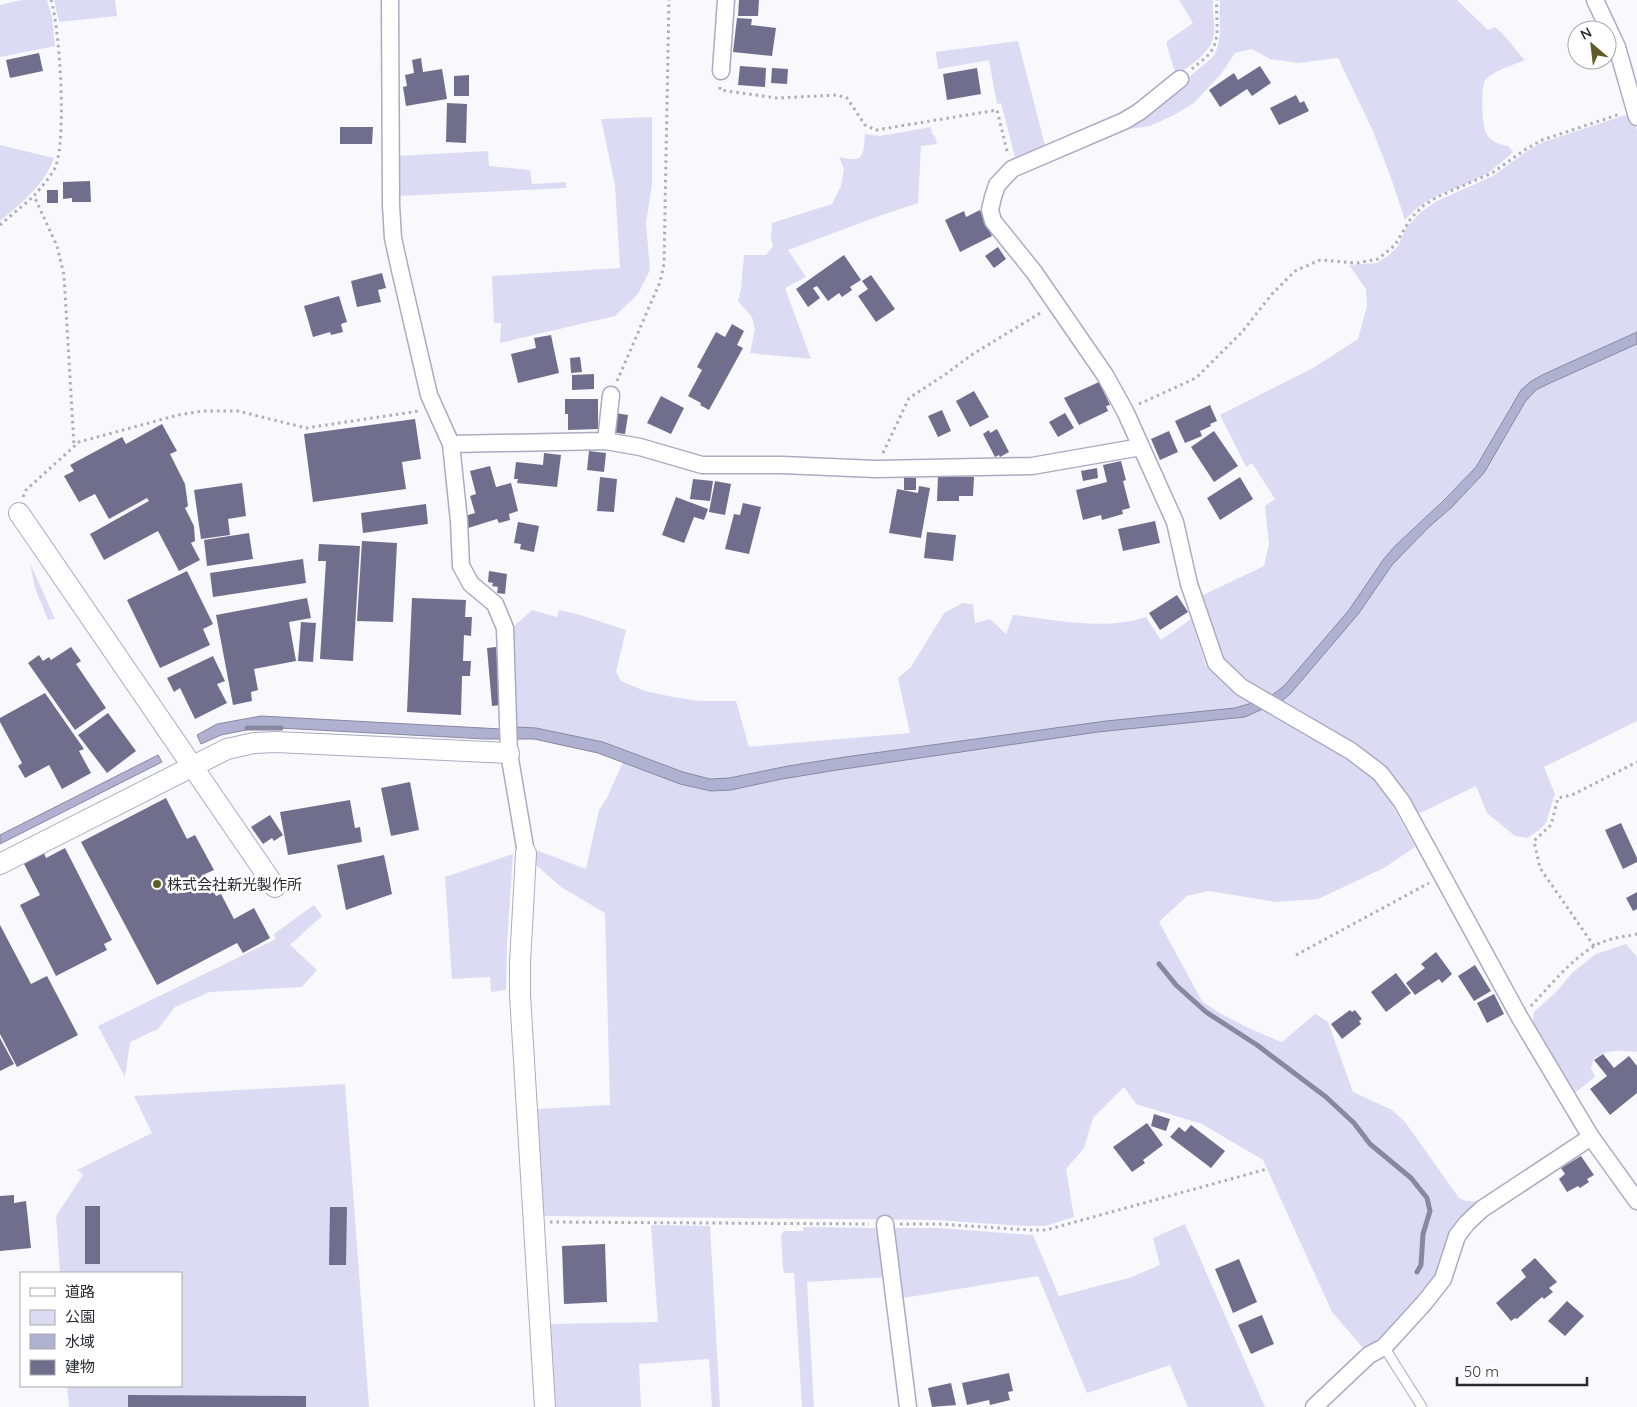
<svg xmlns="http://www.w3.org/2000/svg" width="1637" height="1407" font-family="Quicksand,'Noto Sans JP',sans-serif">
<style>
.green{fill:#dbdcf4}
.water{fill:#b0b0d1;stroke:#8888a1}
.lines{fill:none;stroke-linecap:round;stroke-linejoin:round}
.stream{stroke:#8888a1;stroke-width:5}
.building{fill:#6f6f8d}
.service-casing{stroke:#ababc3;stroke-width:11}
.minor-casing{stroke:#ababc3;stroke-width:19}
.tertiary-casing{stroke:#ababc3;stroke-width:22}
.path{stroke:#aeaeb4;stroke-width:3;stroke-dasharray:2.5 4;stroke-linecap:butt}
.service{stroke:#fff;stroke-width:9}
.minor{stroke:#fff;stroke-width:16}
.tertiary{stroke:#fff;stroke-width:20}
.poi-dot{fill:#605c29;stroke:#fff;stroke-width:2}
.labels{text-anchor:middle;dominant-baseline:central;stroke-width:5;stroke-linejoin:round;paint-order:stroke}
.poi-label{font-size:15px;fill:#292932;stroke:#fff;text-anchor:start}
</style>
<rect width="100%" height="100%" fill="#f8f8fd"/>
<!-- green -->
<path class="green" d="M22,0H47L52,17L55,46L0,57V5Z
M54,0H115L117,16L59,22Z
M1179,0H1213C1212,11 1215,21 1214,32C1213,53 1191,64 1176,76L1166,42L1193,23Z
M1220,0H1457L1488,30L1495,27C1507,36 1514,49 1525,60C1515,64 1494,71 1486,79C1480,85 1482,125 1486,133C1491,142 1499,144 1508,146L1513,152C1505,159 1497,166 1489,172C1459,191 1430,191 1405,220L1391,178L1373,131L1338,58L1298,63L1270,59L1252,49L1235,53L1221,74L1194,103L1174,115L1150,126L1114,131L1146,113L1213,57C1224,38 1218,21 1220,0Z
M1018,41L1046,149L1022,158L1015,157L1001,103L997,104L989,60L938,69L936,52Z
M1632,113L1637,131V332L1542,375L1530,382L1513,402L1476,467L1383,560L1349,610L1284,686L1270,696C1255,688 1240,681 1228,668C1211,650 1206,620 1199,597L1264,566L1269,544L1265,506L1275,499L1252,463L1246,467L1220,415L1313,368L1358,339L1367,306L1366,289L1349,265L1377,263L1389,255L1398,246L1406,228L1421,212L1437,201L1493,176L1527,151L1543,142Z
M652,117V184L646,223L650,270L638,294L615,316L500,343L501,323H494L492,276L620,268L615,185L601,119Z
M931,127L932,134L935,136L937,144L921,146L918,203L882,215L788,250L806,277L785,288L811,359L750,353L755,329L752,317L738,301L741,290L744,255H766L773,246L771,238L772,223L832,204L841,186L844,169L839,157C864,163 863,157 865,134L880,136Z
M0,145L54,158C45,184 21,204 0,221Z
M488,151L489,166L530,170L532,184L566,182V188L398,196V156Z
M1637,344V721L1544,767L1555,794L1546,823L1539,830L1527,838L1515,836L1487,813L1476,786L1416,815L1397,781L1384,768L1281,702L1291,693L1359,613L1392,565L1429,527L1452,507L1484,473L1525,402L1536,390L1548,384Z
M30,563L55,619L48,620L35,588Z
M963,603L973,604L975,623L990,619L1006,634L1013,615C1056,620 1104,631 1146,617L1161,640L1191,619L1206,666L1255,702L1235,708L1106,721L845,757L788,766L729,778L710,779L683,772L603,742L536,728L517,727L514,626L532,610L557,617L559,610L577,614L626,630L616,672L621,681L645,691L673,697L700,701H736L749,747L910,733L898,678L911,667L944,613Z
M1266,707L1366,769L1384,790L1415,847L1384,868L1318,899L1276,902L1209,891L1187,896L1159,922L1202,1001C1226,1019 1254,1031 1282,1042L1315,1014L1328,1022L1353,1092L1392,1110L1405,1122L1459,1198L1466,1201L1482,1202L1437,1275L1379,1343L1370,1344L1364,1349L1332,1312L1263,1160L1202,1124L1136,1104L1124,1087L1093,1118L1084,1148L1066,1169L1074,1217L1045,1226H1023L937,1220L542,1216L537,1109L610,1105L605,913L561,887L536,865V850L586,869L599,810L607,798L623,762L680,784L731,790L782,779L837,770L1098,732L1245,717Z
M513,854L507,944L506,990L491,992L490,977L452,979L445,877Z
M314,905L322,916L290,945L317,970L302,987L210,992L175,1007L158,1029L130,1042L125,1077L98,1026L276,939L274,934Z
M1626,944L1637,957V1052C1619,1050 1610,1049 1594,1058L1591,1068L1595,1077L1573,1094L1532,1026L1534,1012L1557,991L1573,972L1596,954Z
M345,1084L369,1407H69L67,1386H181V1273H60L56,1216L83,1175L77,1170L152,1133L134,1096Z
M1185,1224L1265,1407H1188L1170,1365L1087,1393L1038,1276L897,1299L891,1234L896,1228H939L1033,1235L1059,1296L1129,1278L1160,1265L1153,1238Z
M651,1225L710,1226L720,1407H712L709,1359L639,1364L641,1407H555L550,1324L658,1322Z
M803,1227L877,1228L883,1233L887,1277L807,1282L814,1407H802L794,1273H785L783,1270L781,1235L784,1231H803Z"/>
<!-- water -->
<path class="water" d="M1637,332V344L1548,384L1536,390L1525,402L1484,473L1452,507L1429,527L1392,565L1359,613L1291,693L1282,701L1272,695L1284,686L1349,610L1383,560L1394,547L1443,501L1476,467L1521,390L1530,382L1542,375Z
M1255,702L1265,708L1245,717L1098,732L837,770L782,779L731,790L711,791L680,784L598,753L534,739H517V727L536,728L603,742L683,772L710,779L729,778L788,766L845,757L1106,721L1235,708Z
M261,716L501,729V739H485L261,727L221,735L201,744L197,735L217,724Z
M158,755L162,762L0,844V835Z"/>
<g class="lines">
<!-- stream -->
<path class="stream" d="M247,728H281
M1159,964L1176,985L1206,1012L1257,1045L1326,1097L1354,1123L1370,1144L1411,1178L1427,1198L1430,1211L1423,1234L1421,1265L1417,1272"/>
</g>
<!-- building -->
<path class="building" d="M739,0H759L758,16H738Z
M737,18L752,19L751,25L776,28L772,56L733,52Z
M39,53L43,71L10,78L6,60Z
M421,58L423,72L442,69L447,99L406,106L403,87L407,86L405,75L414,73L412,60Z
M740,66L766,68L765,87L738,85Z
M1260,66L1271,83L1252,96L1247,89L1220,107L1209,90L1234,73L1238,80Z
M772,68L788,69L787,84L771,83Z
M977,68L981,94L947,100L943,74Z
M469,75V96H454V76Z
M1296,95L1300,103L1304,101L1309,111L1279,125L1270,108Z
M447,103L467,104L466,143L446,142Z
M340,127H373L372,144H340Z
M90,181L91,202H72V198L63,199V182Z
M47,190H58V203H47Z
M980,210L992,236L960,252L945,220L964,211L966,217Z
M998,247L1006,259L994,268L985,256Z
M844,255L861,280L850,287L852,290L842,297L839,293L828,301L817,286L813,288L820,298L808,307L796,289Z
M382,273L386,288L378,290L381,302L357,307L351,281Z
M871,275L895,309L876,322L858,296L868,289L862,281Z
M339,296L347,322L341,324L343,332L331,335L330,332L313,337L304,306Z
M732,324L744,331L737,345L743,348L709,410L700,405L701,403L688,396L702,370L697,367L716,332L725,337Z
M551,335L559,373L518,383L511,354L536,348L534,338Z
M580,357L582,372L571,373L570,358Z
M594,374V389L572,390V375Z
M1099,382L1110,405L1106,406L1108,411L1079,425L1064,398Z
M974,391L989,417L970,427L956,401Z
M661,396L684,408L671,434L647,423Z
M565,399H598V429L568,430V414H565Z
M1210,405L1217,421L1210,424L1211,426L1200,431L1202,436L1185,443L1175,421Z
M942,410L951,431L938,437L928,416Z
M615,413L628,415L625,434L612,432Z
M1065,413L1074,428L1058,437L1049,422Z
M415,419L421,459L402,462L406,489L313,502L304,434Z
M162,424L177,451L170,454L185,484L188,506L185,508L194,526L195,541L191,543L200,560L179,571L158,531L104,560L90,534L149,501L147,498L109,519L95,494L79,502L64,476L74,471L70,465L122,437L126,444Z
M997,429L1009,452L1000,457L999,455L995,457L983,434L989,430L990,433Z
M1169,431L1178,452L1160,460L1151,439Z
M1214,431L1238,466L1214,482L1191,447Z
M589,451L606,453L604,472L587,470Z
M544,453L561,455L557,487L517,483L518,479H514L516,462L543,465Z
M1121,461L1126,480L1123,481L1130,508L1122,510L1123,514L1102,520L1101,515L1083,520L1076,490L1107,482L1103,465Z
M490,466L496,487L511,483L518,511L509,514L510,520L499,523L497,519L465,529L461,517L475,513L470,496L476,494L470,471Z
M1097,468L1098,478L1083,481L1081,471Z
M938,476L974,477L973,496H959V501H937Z
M600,477L617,479L614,512L597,511Z
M904,477L916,478V490H904Z
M1240,477L1253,499L1220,520L1207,498Z
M693,479L713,481L710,501L690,499Z
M715,481L731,484L725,515L709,512Z
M242,483L246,516L228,519L230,535L201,539L194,490Z
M919,486L930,488L921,538L889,533L897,489L918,493Z
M676,497L708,509L704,520L694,517L684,543L662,535Z
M743,503L761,507L749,554L725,549L734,514L740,515Z
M426,504L428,524L363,533L361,513Z
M1155,521L1160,543L1123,551L1118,529Z
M518,522L539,526L534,552L520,549L521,544L514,543Z
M927,532L956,535L953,561L924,558Z
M249,533L253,559L207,566L204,540Z
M362,541L397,543L393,622L357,621Z
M319,544L360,546L353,661L320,659L326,561H318Z
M303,559L306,583L213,597L210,573Z
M187,571L213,624L203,629L210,645L160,668L127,600Z
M489,571L507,574L505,594L497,593L498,587L492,586L493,583L488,582Z
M1177,595L1188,612L1160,630L1149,613Z
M307,598L311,618L289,622L296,661L254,669L258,690L251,692L252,701L233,705L216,615Z
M412,598L466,600L465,617H472L471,636L464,635L463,661H471L470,676H462L461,715L407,712Z
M301,622L316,623L313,662L298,661Z
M71,647L81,661L76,664L106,708L75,730L28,663L39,655L43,661L49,657L51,660Z
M496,647L501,705L492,706L487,648Z
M213,656L225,681L217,684L227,703L195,719L180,688L174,692L167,678Z
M45,693L84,749L79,751L91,773L62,789L49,765L25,778L18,766L22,763L0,722V718Z
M108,713L136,751L107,773L78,735Z
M410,782L419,830L391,836L381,788Z
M166,798L187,839L195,835L214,870L205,874L216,896L221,894L234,919L254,908L270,938L243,953L237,943L157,985L81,842Z
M350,800L355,828L360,827L362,842L288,855L280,812Z
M270,815L283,835L274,841L272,838L263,844L251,827Z
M1621,823L1637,858V862L1623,869L1605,830Z
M65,848L112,940L104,944L107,950L56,976L20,905L40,895L23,862L43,851L46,858Z
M384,855L392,894L346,910L337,865Z
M1637,892V909L1633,911L1626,898Z
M0,925L31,984L47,976L78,1035L17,1067L0,1034Z
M1436,952L1452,974L1442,983L1439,979L1415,995L1406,983L1425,968L1421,964Z
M1475,965L1491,991L1474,1001L1458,976Z
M1396,973L1411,993L1386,1012L1371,992Z
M1494,994L1504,1014L1487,1023L1477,1003Z
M1350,1010L1352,1012L1355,1010L1362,1019L1359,1021L1361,1024L1342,1039L1331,1024Z
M0,1038L14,1064L0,1071Z
M1603,1054L1614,1068L1629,1056L1637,1066V1093L1610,1115L1590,1089L1607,1076L1594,1060Z
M1154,1114L1170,1119L1166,1131L1151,1126Z
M1147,1123L1163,1145L1143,1160L1145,1163L1132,1172L1113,1147Z
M1191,1125L1225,1151L1211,1168L1170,1137L1179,1127L1185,1132Z
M1581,1156L1594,1175L1587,1179L1589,1182L1580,1188L1578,1186L1567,1192L1559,1179L1565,1174L1561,1168Z
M14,1195V1203L26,1201L31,1248L0,1251V1196Z
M85,1206H100V1264H85Z
M330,1207H347L346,1265H329Z
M605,1244L607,1302L564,1304L562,1246Z
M1535,1258L1557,1282L1549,1288L1553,1292L1544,1299L1542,1297L1517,1319L1515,1318L1511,1321L1496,1303L1526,1277L1521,1270Z
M1239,1259L1257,1302L1233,1313L1215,1269Z
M1567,1301L1584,1316L1565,1336L1548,1321Z
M1262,1315L1274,1344L1251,1354L1238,1325Z
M1009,1373L1013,1391L1008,1392L1010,1400L990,1405L989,1400L967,1405L962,1383Z
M951,1383L956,1405L932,1407L928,1388Z
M128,1395L306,1396V1407H128Z"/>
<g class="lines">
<!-- service casing -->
<g class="service-casing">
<path id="service" d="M1384,1347L1422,1407"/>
</g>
<!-- minor casing -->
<g class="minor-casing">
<path id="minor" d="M390,0L391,205L393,238L400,270L429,395L451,444L459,521L461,566L471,584L495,604L505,628L509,753L526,853
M1595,0L1617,47L1637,117
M721,71L726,0
M1180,79L1139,112L1124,121L1012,169L997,185L993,197L990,210L993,221L1034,272L1105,375L1125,411L1175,522L1189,584L1216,663L1241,687L1351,751L1380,773L1402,802L1520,1018L1591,1137L1637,1201
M606,441L611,395
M451,444L606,441L640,447L702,465H782L876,469L1032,466L1141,447
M885,1224L908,1407
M1314,1407L1369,1355L1384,1347L1425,1302L1443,1279L1457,1236L1467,1223L1482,1209L1591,1137"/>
</g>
<!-- tertiary casing -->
<g class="tertiary-casing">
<path id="tertiary" d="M19,513L275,887
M526,853L520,963V995L545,1407
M0,864L227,749L254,743L276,742L509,753"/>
</g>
<!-- path -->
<path class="path" d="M51,0C60,28 67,141 55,168C50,178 41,187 34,196L57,246L64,275L74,446
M1192,69C1197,64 1204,60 1209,54C1222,39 1215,18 1217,0
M720,87V90L777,98L837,95L847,98L865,125L876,130L997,110L1008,155
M0,225L34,196
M617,381L660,282L664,264L669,0
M1139,404L1196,378L1242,332L1272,294L1295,271L1320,260L1357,263L1378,259L1395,245L1411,218L1423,206L1437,197L1492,173L1526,149L1542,140L1620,114
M883,453L909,398L943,376L973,354L1042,312
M23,497L26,490L79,442L178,415L203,411H238L306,428L419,411
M1594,946L1540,868L1534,841L1551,825L1558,798L1572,795L1637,762
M1296,955L1429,883
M1531,1006C1551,985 1570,960 1596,945C1609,938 1623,937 1637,934
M550,1222L869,1224
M900,1224H939L1029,1230H1046L1267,1169"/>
<!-- service -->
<use href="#service" class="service"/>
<!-- minor -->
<use href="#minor" class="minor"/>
<!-- tertiary -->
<use href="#tertiary" class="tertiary"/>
</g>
<!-- markers -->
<circle class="poi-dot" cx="157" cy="884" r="5"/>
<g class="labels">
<!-- poi labels -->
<g class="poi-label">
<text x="167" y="884">株式会社新光製作所</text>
</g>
</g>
<!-- legend -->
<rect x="20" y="1272" width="162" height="115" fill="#ffffff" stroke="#a9a9ad"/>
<rect x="30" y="1288" width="25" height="8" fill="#ffffff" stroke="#a9a9ad"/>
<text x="65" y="1297" font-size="15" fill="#292932">道路</text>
<rect x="30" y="1310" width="25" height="15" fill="#dbdcf4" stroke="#a9a9ad"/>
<text x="65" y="1322" font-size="15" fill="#292932">公園</text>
<rect x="30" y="1334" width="25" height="15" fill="#b0b0d1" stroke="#a9a9ad"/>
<text x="65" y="1347" font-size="15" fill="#292932">水域</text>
<rect x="30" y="1360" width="25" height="15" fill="#6f6f8d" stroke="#a9a9ad"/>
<text x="65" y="1372" font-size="15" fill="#292932">建物</text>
<!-- north arrow -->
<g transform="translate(1592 45) rotate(332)"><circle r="24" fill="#ffffff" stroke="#a9a9ad"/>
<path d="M0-4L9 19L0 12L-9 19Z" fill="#605c29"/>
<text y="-8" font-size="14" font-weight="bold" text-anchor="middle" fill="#292932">N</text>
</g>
<!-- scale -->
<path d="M1457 1377v8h130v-8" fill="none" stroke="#292932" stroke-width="2.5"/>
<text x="1464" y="1377" font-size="15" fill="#292932" stroke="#ffffff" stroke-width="4" paint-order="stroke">50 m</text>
</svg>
